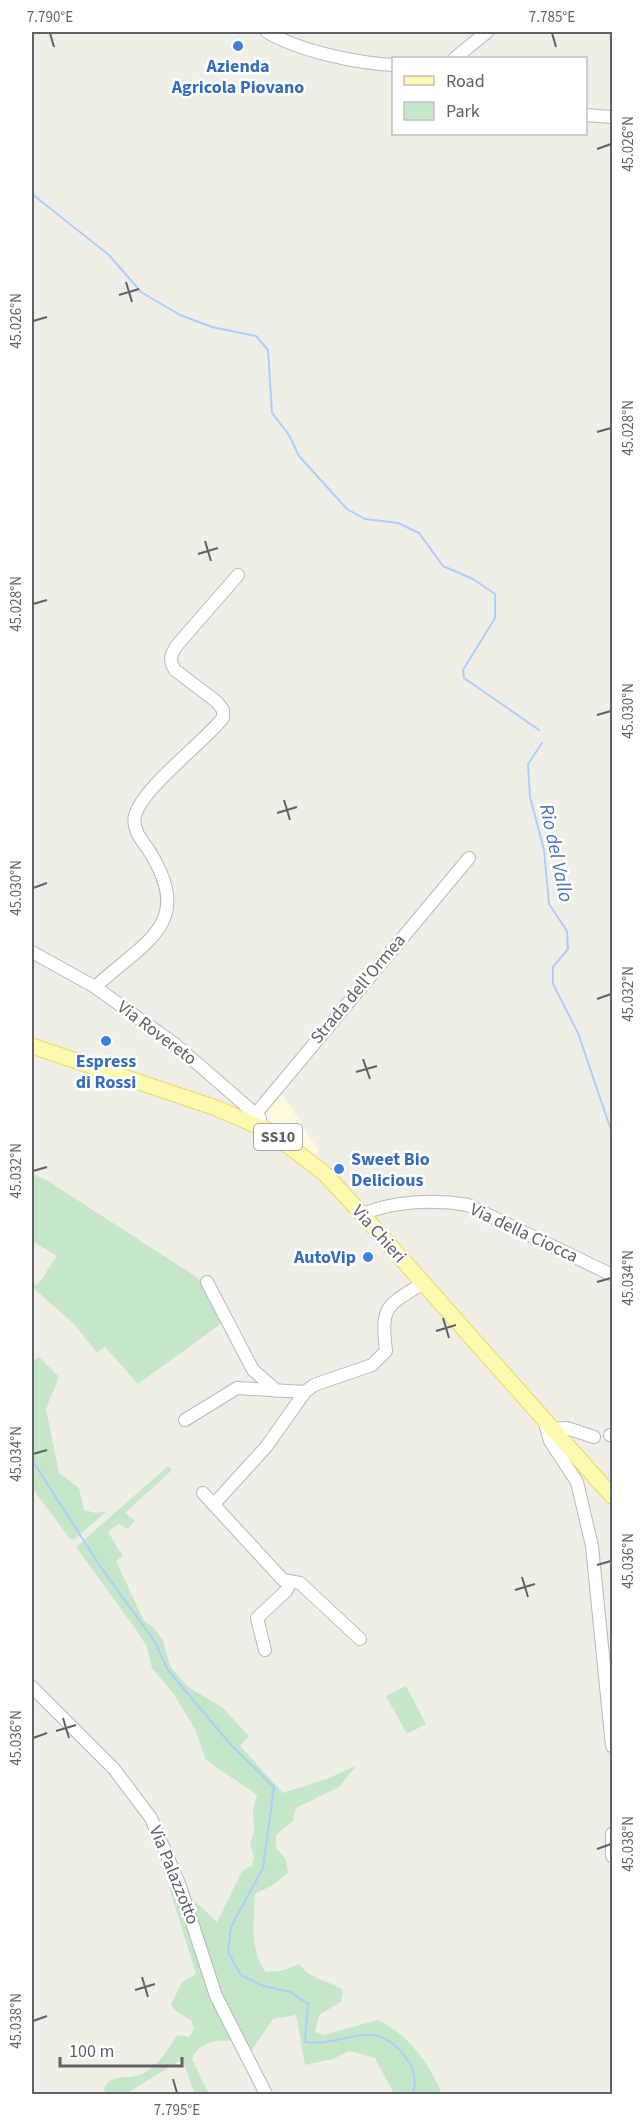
<svg xmlns="http://www.w3.org/2000/svg" width="644" height="2126" font-family="'Source Sans 3',sans-serif">
<style>
.commercial{fill:#fdfadf}
.green{fill:#c5e6c9}
.lines{fill:none;stroke-linecap:round;stroke-linejoin:round}
.stream{stroke:#abcefc;stroke-width:2}
.minor-casing{stroke:#b7b8bd;stroke-width:14}
.major-casing{stroke:#edd863;stroke-width:17}
.minor{stroke:#fff;stroke-width:12}
.major{stroke:#fcfaaf;stroke-width:15}
.ticks{fill:none;stroke:#5e6167;stroke-width:2}
.shop-dot{fill:#3f7fe0;stroke:#fff;stroke-width:2}
.labels{text-anchor:middle;dominant-baseline:central;stroke-width:5;stroke-linejoin:round;paint-order:stroke}
.shield{fill:#fff;stroke:#8e9095;stroke-width:1.5}
.shield-label{font-size:16px;font-weight:bold;fill:#5e6167}
.shop-label{font-size:18px;font-weight:bold;fill:#366cbe;stroke:#fff}
.street-label{font-size:18px;fill:#5e6167;stroke:#fff}
.water-label{font-size:20px;font-style:italic;fill:#4971b8;stroke:#fff}
.neatline{fill:none;stroke:#5e6167;stroke-width:2}
.ticks-label{font-size:15px;text-anchor:middle;fill:#5e6167}
</style>
<rect width="100%" height="100%" fill="#f0efe7"/>
<!-- commercial -->
<path class="commercial" d="M280,1091L319,1151L315,1155L261,1114Z"/>
<!-- green -->
<path class="green" d="M32,1174L48,1181L198,1278L222,1323L138,1384L105,1347L97,1353L74,1324L32,1287V1282L37,1286L57,1256L32,1241Z
M39,1357L59,1377L46,1409L59,1473L79,1488L84,1510L96,1513L107,1511L75,1539H70L32,1488V1361Z
M168,1466L172,1470L125,1513L135,1521L127,1529L119,1524L108,1532L123,1556L116,1561L144,1621L153,1627L163,1640L170,1666L187,1686L223,1708L249,1736L240,1746L283,1793L329,1778L357,1765L339,1787L296,1808L293,1821L276,1835V1848L286,1859L288,1873L273,1885L255,1894C254,1920 249,1951 266,1972L281,1971L299,1964C311,1980 326,1979 343,1990L341,2002L319,2015L315,2032L323,2035L378,2020C409,2035 429,2063 442,2094H394L375,2058L349,2051L333,2059L305,2065L296,2015L273,2019L250,2053L220,1994L187,1894L217,1922L242,1871L252,1866L254,1856L250,1845L254,1832L253,1809L257,1795L206,1760L195,1729L173,1693L152,1668L147,1647L137,1631L76,1547Z
M406,1686L426,1724L407,1734L386,1696Z
M176,1885L234,2041C217,2039 199,2042 192,2059L209,2094H195L182,2059L126,2094H106L104,2088C112,2073 129,2080 142,2074C159,2065 167,2051 177,2035L189,2037L194,2029L191,2020L177,2012L171,2005L182,1982L196,1974L169,1887Z"/>
<g class="lines">
<!-- stream -->
<path class="stream" d="M32,194L109,255L141,292L180,315L212,327L256,336L268,350L272,413L289,435L299,456L347,509L365,519L398,523L419,533L443,566L473,579L495,594V618L463,670L464,678L539,730
M542,743L528,764L530,797L544,850L549,904L567,931L568,949L553,967V984L578,1033L612,1133
M32,1460L100,1566L155,1642L168,1670L231,1745L274,1787L263,1868L231,1927L228,1952L241,1975L263,1986L291,1992L308,2004L305,2042C345,2048 374,2013 407,2059C415,2069 416,2083 413,2094"/>
<!-- minor casing -->
<g class="minor-casing">
<path id="minor" d="M267,32C300,51 355,63 394,65
M455,58L487,32
M586,115L612,117
M32,952L95,987L176,1045L260,1118
M95,987C146,940 196,924 148,849C141,840 132,828 135,816C142,788 202,744 223,718V710L217,702L175,670C168,659 171,654 178,644L238,575
M249,1122L469,858
M362,1214C395,1201 434,1199 468,1205L612,1275
M207,1282L253,1370L277,1391
M185,1420L237,1388L305,1392L314,1385L372,1365L386,1351C381,1306 385,1307 423,1283
M545,1423L550,1441L577,1482L592,1546L612,1746
M551,1429L567,1428L594,1437
M610,1435L612,1436
M203,1493L283,1580L300,1583L360,1639
M215,1503L266,1447L305,1392
M265,1650L257,1618L286,1591L291,1581
M32,1687L114,1769L151,1818L180,1886L216,1996L266,2094
M612,1834V1856"/>
</g>
<!-- major casing -->
<g class="major-casing">
<path id="major" d="M32,1046L216,1108L269,1131L324,1173L362,1214L612,1496"/>
</g>
<!-- minor -->
<use href="#minor" class="minor"/>
<!-- major -->
<use href="#major" class="major"/>
</g>
<!-- ticks -->
<path class="ticks" d="M50,33L54,47M552,33L556,47M597,149L611,144M126,282L132,302M119,295L139,289M33,321L47,317M597,432L611,428M205,541L211,561M198,554L218,548M33,604L47,600M597,715L611,711M284,800L290,820M277,813L297,807M33,888L47,883M597,999L611,994M363,1059L370,1079M356,1072L377,1066M33,1171L47,1167M597,1282L611,1278M443,1318L449,1338M436,1331L456,1325M33,1454L47,1450M597,1565L611,1561M522,1577L528,1597M515,1590L535,1584M63,1718L69,1738M56,1731L76,1725M33,1738L47,1733M597,1849L611,1844M142,1977L148,1997M135,1990L155,1984M33,2021L47,2016M173,2079L177,2093"/>
<!-- markers -->
<g class="shop-dot">
<circle cx="238" cy="46" r="6"/>
<circle cx="106" cy="1041" r="6"/>
<circle cx="339" cy="1169" r="6"/>
<circle cx="368" cy="1257" r="6"/>
</g>
<g class="labels">
<!-- shield labels -->
<rect class="shield" x="254" y="1124" width="48" height="26" rx="4.5"/>
<g class="shield-label">
<text x="278" y="1137">SS10</text>
</g>
<!-- shop labels -->
<g class="shop-label">
<text x="238" y="66">Azienda<tspan x="238" dy="21">Agricola Piovano</tspan></text>
<text x="106" y="1061">Espress<tspan x="106" dy="21">di Rossi</tspan></text>
<text x="351" y="1159" text-anchor="start">Sweet Bio<tspan x="351" dy="21">Delicious</tspan></text>
<text x="356" y="1257" text-anchor="end">AutoVip</text>
</g>
<!-- street labels -->
<g class="street-label">
<text transform="translate(358 989) rotate(-50)">Strada dell'Ormea</text>
<text transform="translate(157 1033) rotate(37)">Via Rovereto</text>
<text transform="translate(524 1233) rotate(25)">Via della Ciocca</text>
<text transform="translate(379 1234) rotate(48)">Via Chieri</text>
<text transform="translate(174 1875) rotate(68)">Via Palazzotto</text>
</g>
<!-- water labels -->
<g class="water-label">
<text transform="translate(556 853) rotate(78)">Rio del Vallo</text>
</g>
</g>
<!-- border -->
<rect width="644" height="2126" fill="none" stroke="#ffffff" stroke-width="66"/>
<!-- legend -->
<rect x="392" y="57" width="195" height="78" fill="#ffffff" stroke="#bfc0c2" stroke-width="1.5"/>
<rect x="404" y="76" width="30" height="9" fill="#fcfaaf" stroke="#bfc0c2" stroke-width="1.5"/>
<text x="446" y="87" font-size="18" fill="#5e6167">Road</text>
<rect x="404" y="102" width="30" height="18" fill="#c5e6c9" stroke="#bfc0c2" stroke-width="1.5"/>
<text x="446" y="117" font-size="18" fill="#5e6167">Park</text>
<!-- scale -->
<path d="M60 2057v9h122v-9" fill="none" stroke="#5e6167" stroke-width="3"/>
<text x="69" y="2057" font-size="18" fill="#5e6167" stroke="#ffffff" stroke-width="4.5" paint-order="stroke">100 m</text>
<rect x="33" y="33" width="578" height="2060" class="neatline"/>
<g class="ticks-label">
<text x="50" y="22">7.790°E</text>
<text x="552" y="22">7.785°E</text>
<text transform="translate(628 144) rotate(-90)" y="5">45.026°N</text>
<text transform="translate(16 321) rotate(-90)" y="5">45.026°N</text>
<text transform="translate(628 428) rotate(-90)" y="5">45.028°N</text>
<text transform="translate(16 604) rotate(-90)" y="5">45.028°N</text>
<text transform="translate(628 711) rotate(-90)" y="5">45.030°N</text>
<text transform="translate(16 888) rotate(-90)" y="5">45.030°N</text>
<text transform="translate(628 994) rotate(-90)" y="5">45.032°N</text>
<text transform="translate(16 1171) rotate(-90)" y="5">45.032°N</text>
<text transform="translate(628 1278) rotate(-90)" y="5">45.034°N</text>
<text transform="translate(16 1454) rotate(-90)" y="5">45.034°N</text>
<text transform="translate(628 1561) rotate(-90)" y="5">45.036°N</text>
<text transform="translate(16 1738) rotate(-90)" y="5">45.036°N</text>
<text transform="translate(628 1844) rotate(-90)" y="5">45.038°N</text>
<text transform="translate(16 2021) rotate(-90)" y="5">45.038°N</text>
<text x="177" y="2115">7.795°E</text>
</g>
</svg>
